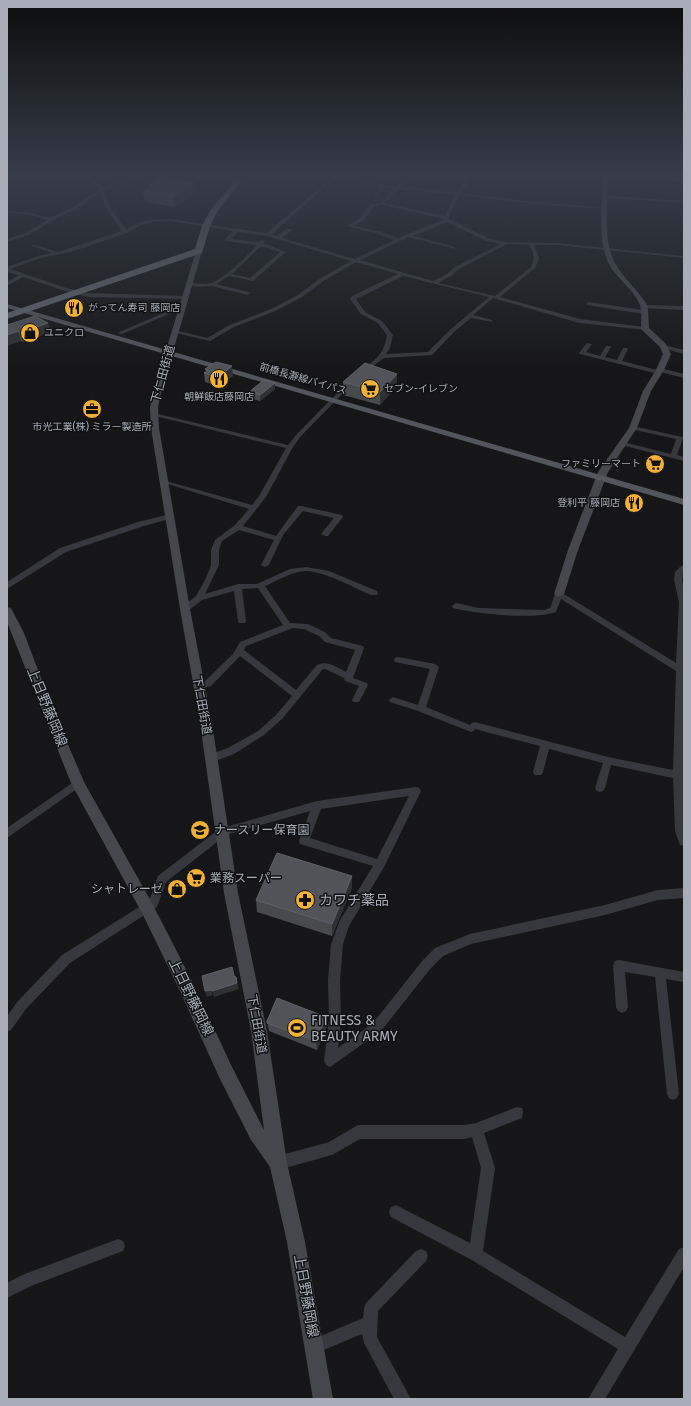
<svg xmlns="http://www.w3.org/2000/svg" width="691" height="1406" font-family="'Fira Sans','Noto Sans JP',sans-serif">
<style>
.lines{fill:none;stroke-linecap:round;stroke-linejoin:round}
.street{fill:#37383d;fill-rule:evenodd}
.secondary{fill:#45474d;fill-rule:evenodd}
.primary{fill:#53555c;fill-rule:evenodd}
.highway{fill:#63666e;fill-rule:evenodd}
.wall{fill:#47494d}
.shaded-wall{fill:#2f3033}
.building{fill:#525359;stroke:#5f6168}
.labels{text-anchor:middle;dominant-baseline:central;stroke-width:3;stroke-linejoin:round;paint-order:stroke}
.far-poi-label{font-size:10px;fill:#a8adb8;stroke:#111113;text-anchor:start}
.far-street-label{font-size:10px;fill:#a8adb8;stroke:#111113}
.street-label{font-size:12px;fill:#a8adb8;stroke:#111113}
.poi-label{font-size:12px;fill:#a8adb8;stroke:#111113;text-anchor:start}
.near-street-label{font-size:14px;fill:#a8adb8;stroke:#111113}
.near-poi-label{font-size:14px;fill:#a8adb8;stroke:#111113;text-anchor:start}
</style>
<rect width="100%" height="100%" fill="#161618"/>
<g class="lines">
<!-- street -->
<path class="street" d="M80,174C87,174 100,182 103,188L137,174H143L135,178L153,184L164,185L163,187L153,186L131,179L104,191L109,206L126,230L137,223L151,220L171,219L267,233L324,184L334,177L324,174L336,176L342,174L340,177L397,187L409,174H413L402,187L456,192L464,184L466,174H470L468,184L460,193L535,202L608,208L606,209L535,204L459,195L449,216V219L490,239L506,242L557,243L684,256V258L557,245H534L539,259L535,268L500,297L580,319L645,327L648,329L647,330L579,323L493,298L473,315L492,320V322L471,318L455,331L432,355L384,358L362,374L359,372L360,371C375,360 384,355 387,335L378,323L361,314L350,299L352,296L398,274L356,262L322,282L302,297L275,311L234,327L210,341L172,332L175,330L207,338L230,325L271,309L298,295L318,280L351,261L267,236L238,232L231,239L259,242L263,240L265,241L263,243L286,252L253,281L229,276L216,284L249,292L250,293L247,295L212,286L197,287L186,284L189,282C196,283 204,285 211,283C224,279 247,256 257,245L225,241V239L233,231L171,221L151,222L141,225L127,233L71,252L41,258L10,269L63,287L88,293L184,296L187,298L186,299L88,297L59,289L23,277L7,286V282L19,275L7,272V267L38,256L52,253L32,246V244L58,252L122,231L105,206L100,192L77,209L59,217L29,235L7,242V239L25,233L47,220L31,215L7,213V211L31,213L50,218L73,207L99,190L98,187ZM338,178L382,187L373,197L375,198L386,187L395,189L380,203L371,204L359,219L347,226L375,233L394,240L355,259L282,238L291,231V229H287L277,236L271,235L326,186ZM399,189L455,195L445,216L384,203ZM381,205L445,219L398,238L378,231L353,226L363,221L374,206ZM447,222L487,241L501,244L455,267L447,274L433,281L360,260L409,237L455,249V247L413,236ZM507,244L529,245C534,253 535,259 531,267L495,296L438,283L451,276L459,269ZM261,246L280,252L250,278L232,274ZM403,276L489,297L451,329L428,352L386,354L390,348L393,335L382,321L365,312L356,299Z
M190,174H196L193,176L198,177L223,174L198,179L188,177Z
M223,174H227V177C235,181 244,183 252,179C257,177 258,174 264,174C252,186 238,186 224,179Z
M606,196L684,201V203L605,198Z
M589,302L643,310L646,312L643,314L587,305V303Z
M644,305L684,306V310L642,308V306Z
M180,306L185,307L122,334L117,333Z
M587,343L592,344L586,352L600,356L606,346H610L611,347L605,357L617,360L623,348H627L628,349L622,361L657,370L660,368L684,374V378L661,372L658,374L580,354L579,353Z
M664,345L684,350V354L662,348L661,347Z
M349,381L354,382L301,436L293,447L266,497L243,526L276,536L298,506H301L342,515L343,517L328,536H325L321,534L334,518L303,511L283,535L269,565L265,567L261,565L274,540L239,530L222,541L219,550V565L205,594L238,584H257L290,569L306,567L329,571L377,591L378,593L377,595H371C352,587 327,572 306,571C292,571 277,581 265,586L290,623L308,624L325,632L331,638L363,646L364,648L353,678L367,683L368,685L359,702H353L352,700L359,686L345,681L344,678L325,669H323L282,719L264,735L234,754L218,760L207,759L205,756L207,753L217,752L228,748L258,731L276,715L292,696L240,656L211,686L199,689L195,686L196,684L205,681L233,654L240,642L283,625L258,588L242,589L246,621L245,623H239L238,621L234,591L202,600L188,611H182L181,609L182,607L196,596L206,578L211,565V550L215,540L235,525L249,509L161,482L162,481H166L252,505L259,496L286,448L151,415L154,413L288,445L297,434ZM293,628L304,629L319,636L325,642L355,650L346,672C336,667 328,660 317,665L296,690L244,650L246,646Z
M633,426L682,437L683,438L677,455L684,457V461L621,445V443L623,442L671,454L676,439L631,429L630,428Z
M170,514H173V518L144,526L66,552L7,589V582L60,548L138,522Z
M681,566H684L682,580L684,589L683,716L684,846L680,845L675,831L673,778L611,765L605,788L603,791L600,792L597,791L595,788L603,763L549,749L543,772L541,775H535L533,772L540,746L475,729L474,731L471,732L418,711L390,702L389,700L393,697L418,705L430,669L395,662L394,660L395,658L398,657L435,664L439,667L426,707L470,725L472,723L475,722L608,757L673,770L676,671L561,599L556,612C534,620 477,614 453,608L452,606L456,603L479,608L544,610L550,608L555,594L559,591L676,663L679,602L674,580L675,572Z
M78,779L81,780L83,783L81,786L7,838V828Z
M416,787L419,788L421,791L384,867L349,926L343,944L340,980L341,1021L338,1048L373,1023L423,960L435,948L470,934L605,905L658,890L684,888V898L658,900L605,915L471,944L443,956L431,968L381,1031L330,1067L326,1065L324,1061L329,1021L328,980L331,944L340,920L373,866L300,844L299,841L310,811L226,835L166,882L157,907L70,963L26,1009L11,1030L7,1032V1016L18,1001L62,955L149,901L158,876L219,829L317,801ZM409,796L377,859L310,838L321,809Z
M619,960L684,972V982L666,979L679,1094L677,1098L673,1100L669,1098L667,1094L655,977L625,972L628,1007L626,1011L622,1013L618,1011L616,1007L613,965L615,961Z
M517,1107L522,1108L523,1113L522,1118L484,1133L495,1168L483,1251L625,1337L679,1249L684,1247V1267L605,1399H588L618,1349L470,1259L391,1217L389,1212L391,1207L396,1205L470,1243L481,1168L472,1137L465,1139H360L332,1155L278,1170L273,1168L271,1163L273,1158L278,1156L329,1142L358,1125H465L476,1123Z
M118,1239L123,1241L125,1246L123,1251L31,1286L7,1298V1283L22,1275Z
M421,1249L426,1251L428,1256L426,1261L378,1311L377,1337L411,1399H394L364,1343L362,1334L314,1354L309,1351L306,1346L309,1341L363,1318L364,1308L366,1303L416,1251Z"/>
<!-- secondary -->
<path class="secondary" d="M603,174H609C608,201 602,240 615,263C623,278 637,289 646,303L648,309L649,328L666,344L671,354L664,370L651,391L637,428L608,472L578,550L564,594L559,597L554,594L568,550L598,472L629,428L643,391L656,370L663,354L660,347L641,329C641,321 642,312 640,305C633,287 612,276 606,257C597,231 603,201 603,174Z
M613,174H637L684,178V182Z
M199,249L202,251L160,397L158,408L159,428L190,609L212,723L238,893L267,1031L287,1163L305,1242L333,1399H313L287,1242L270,1167L251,1140L220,1079L181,993L142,913L71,783L7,622V607L11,608L24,633L52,707L84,782L152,903L193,983L232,1067L264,1130L251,1031L224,893L200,723L180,609L151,428L150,408L152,397L196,251Z"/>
<!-- primary -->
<path class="primary" d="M7,304L684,499V505L7,308Z"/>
<!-- highway -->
<path class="highway" d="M240,174H247L217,212L210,226L202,253L7,319V313L195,249L202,226L210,211Z"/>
</g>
<!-- wall -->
<path class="wall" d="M149,186L195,192L193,193V195L175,207L145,202L143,192L149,189Z
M48,323L50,332L23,342L21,341L7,325Z
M205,369L233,376L219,386L205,382L204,373L206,371Z
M397,374L396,387L380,405L343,395V382Z
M275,389L260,401L250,398L249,392Z
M352,876V888L332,936L257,912L256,900Z
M267,1021L327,1026L317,1050L269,1031Z"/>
<!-- shaded-wall -->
<path class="shaded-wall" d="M194,182L195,192L193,193V195L175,207L174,197L189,185Z
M48,323L50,332L23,342L20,333Z
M18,331L21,341L7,346V335Z
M232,366L233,376L219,386L218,377Z
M397,374L396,387L380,405V392Z
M275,383V389L260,401V395Z
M352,876V888L332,936V924Z
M237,983L239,989L214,997L212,991Z
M211,990L213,995L207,997L205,991Z
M326,1017L327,1026L317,1050L316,1041Z"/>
<!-- building -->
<path class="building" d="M165,179L194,182L189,185H192L174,197L143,192L153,186H149L158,180Z
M35,316L48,323L20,333L18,331L7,335V325Z
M216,362L232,366L218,377L204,373L208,370L205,369Z
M365,363L397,374L380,392L343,382Z
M264,380L275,383L260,395L249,392Z
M277,853L352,876L332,924L256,900Z
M232,967L234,976L236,977L237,983L212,991L211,990L205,991L202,976Z
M277,998L326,1017L316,1041L267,1023V1021Z"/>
<!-- sky -->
<linearGradient id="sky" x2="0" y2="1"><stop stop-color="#0c0c0d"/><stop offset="0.47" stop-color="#363c48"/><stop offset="1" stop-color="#363c48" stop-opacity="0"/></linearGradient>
<rect width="691" height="371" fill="url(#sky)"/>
<!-- icons -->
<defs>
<g id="restaurant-disc" transform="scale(1)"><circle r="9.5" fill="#f2b134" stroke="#111113"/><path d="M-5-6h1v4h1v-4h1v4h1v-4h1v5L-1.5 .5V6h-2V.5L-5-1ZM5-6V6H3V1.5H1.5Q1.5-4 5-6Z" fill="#111"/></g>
<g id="shop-disc" transform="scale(1)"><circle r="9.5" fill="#f2b134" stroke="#111113"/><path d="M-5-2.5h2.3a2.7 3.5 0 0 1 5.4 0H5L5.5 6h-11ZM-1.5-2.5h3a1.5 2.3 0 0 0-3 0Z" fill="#111"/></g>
<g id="supermarket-disc" transform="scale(1)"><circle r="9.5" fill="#f2b134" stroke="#111113"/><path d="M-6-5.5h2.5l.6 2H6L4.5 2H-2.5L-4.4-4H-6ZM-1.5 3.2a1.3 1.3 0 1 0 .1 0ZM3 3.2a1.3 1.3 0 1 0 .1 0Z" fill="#111"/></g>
<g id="office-disc" transform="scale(1)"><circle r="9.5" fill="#f2b134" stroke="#111113"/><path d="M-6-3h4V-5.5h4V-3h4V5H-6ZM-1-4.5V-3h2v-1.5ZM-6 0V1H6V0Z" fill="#111"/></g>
<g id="school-disc" transform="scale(1)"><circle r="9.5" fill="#f2b134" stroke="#111113"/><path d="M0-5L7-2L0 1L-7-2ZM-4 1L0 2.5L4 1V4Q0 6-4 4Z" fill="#111"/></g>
<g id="pharmacy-disc" transform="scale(1)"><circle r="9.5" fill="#f2b134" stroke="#111113"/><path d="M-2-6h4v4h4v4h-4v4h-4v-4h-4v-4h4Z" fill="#111"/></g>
<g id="stadium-disc" transform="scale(1)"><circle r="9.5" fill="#f2b134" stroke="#111113"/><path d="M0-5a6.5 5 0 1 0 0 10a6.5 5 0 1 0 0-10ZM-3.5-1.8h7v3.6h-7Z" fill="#111"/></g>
</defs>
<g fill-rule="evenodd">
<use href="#restaurant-disc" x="74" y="308"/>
<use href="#shop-disc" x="30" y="333"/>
<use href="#restaurant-disc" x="219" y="379"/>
<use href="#supermarket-disc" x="370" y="389"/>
<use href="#office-disc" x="92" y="409"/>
<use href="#supermarket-disc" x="655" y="464"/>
<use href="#restaurant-disc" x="634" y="503"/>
<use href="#school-disc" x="200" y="830"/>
<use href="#supermarket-disc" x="196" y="878"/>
<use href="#shop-disc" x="177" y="889"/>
<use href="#pharmacy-disc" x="305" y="900"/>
<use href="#stadium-disc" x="297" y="1028"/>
</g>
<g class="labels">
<!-- far-poi labels -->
<g class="far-poi-label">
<text x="88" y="308">がってん寿司 藤岡店</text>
<text x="44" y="333">ユニクロ</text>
<text x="384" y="389">セブン-イレブン</text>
<text x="219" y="397" text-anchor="middle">朝鮮飯店藤岡店</text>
<text x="92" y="427" text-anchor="middle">市光工業(株) ミラー製造所</text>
<text x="641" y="464" text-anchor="end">ファミリーマート</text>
<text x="620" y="503" text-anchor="end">登利平 藤岡店</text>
</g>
<!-- far-street labels -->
<g class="far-street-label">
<text transform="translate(303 379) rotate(16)">前橋長瀞線バイパス</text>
</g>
<!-- street labels -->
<g class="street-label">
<text transform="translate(163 374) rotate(-75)">下仁田街道</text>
<text transform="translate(202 705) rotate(80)">下仁田街道</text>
<text transform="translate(257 1024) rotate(80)">下仁田街道</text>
</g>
<!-- poi labels -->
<g class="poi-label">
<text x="214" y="830">ナースリー保育園</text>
<text x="210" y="878">業務スーパー</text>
<text x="163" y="889" text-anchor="end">シャトレーゼ</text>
</g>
<!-- near-street labels -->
<g class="near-street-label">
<text transform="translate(47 707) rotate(68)">上日野藤岡線</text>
<text transform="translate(191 997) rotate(64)">上日野藤岡線</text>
<text transform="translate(306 1296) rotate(80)">上日野藤岡線</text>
</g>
<!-- near-poi labels -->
<g class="near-poi-label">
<text x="319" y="900">カワチ薬品</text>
<text x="311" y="1020">FITNESS &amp;<tspan x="311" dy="16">BEAUTY ARMY</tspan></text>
</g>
</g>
<!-- border -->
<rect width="691" height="1406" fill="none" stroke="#a8adb8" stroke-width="16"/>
</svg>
